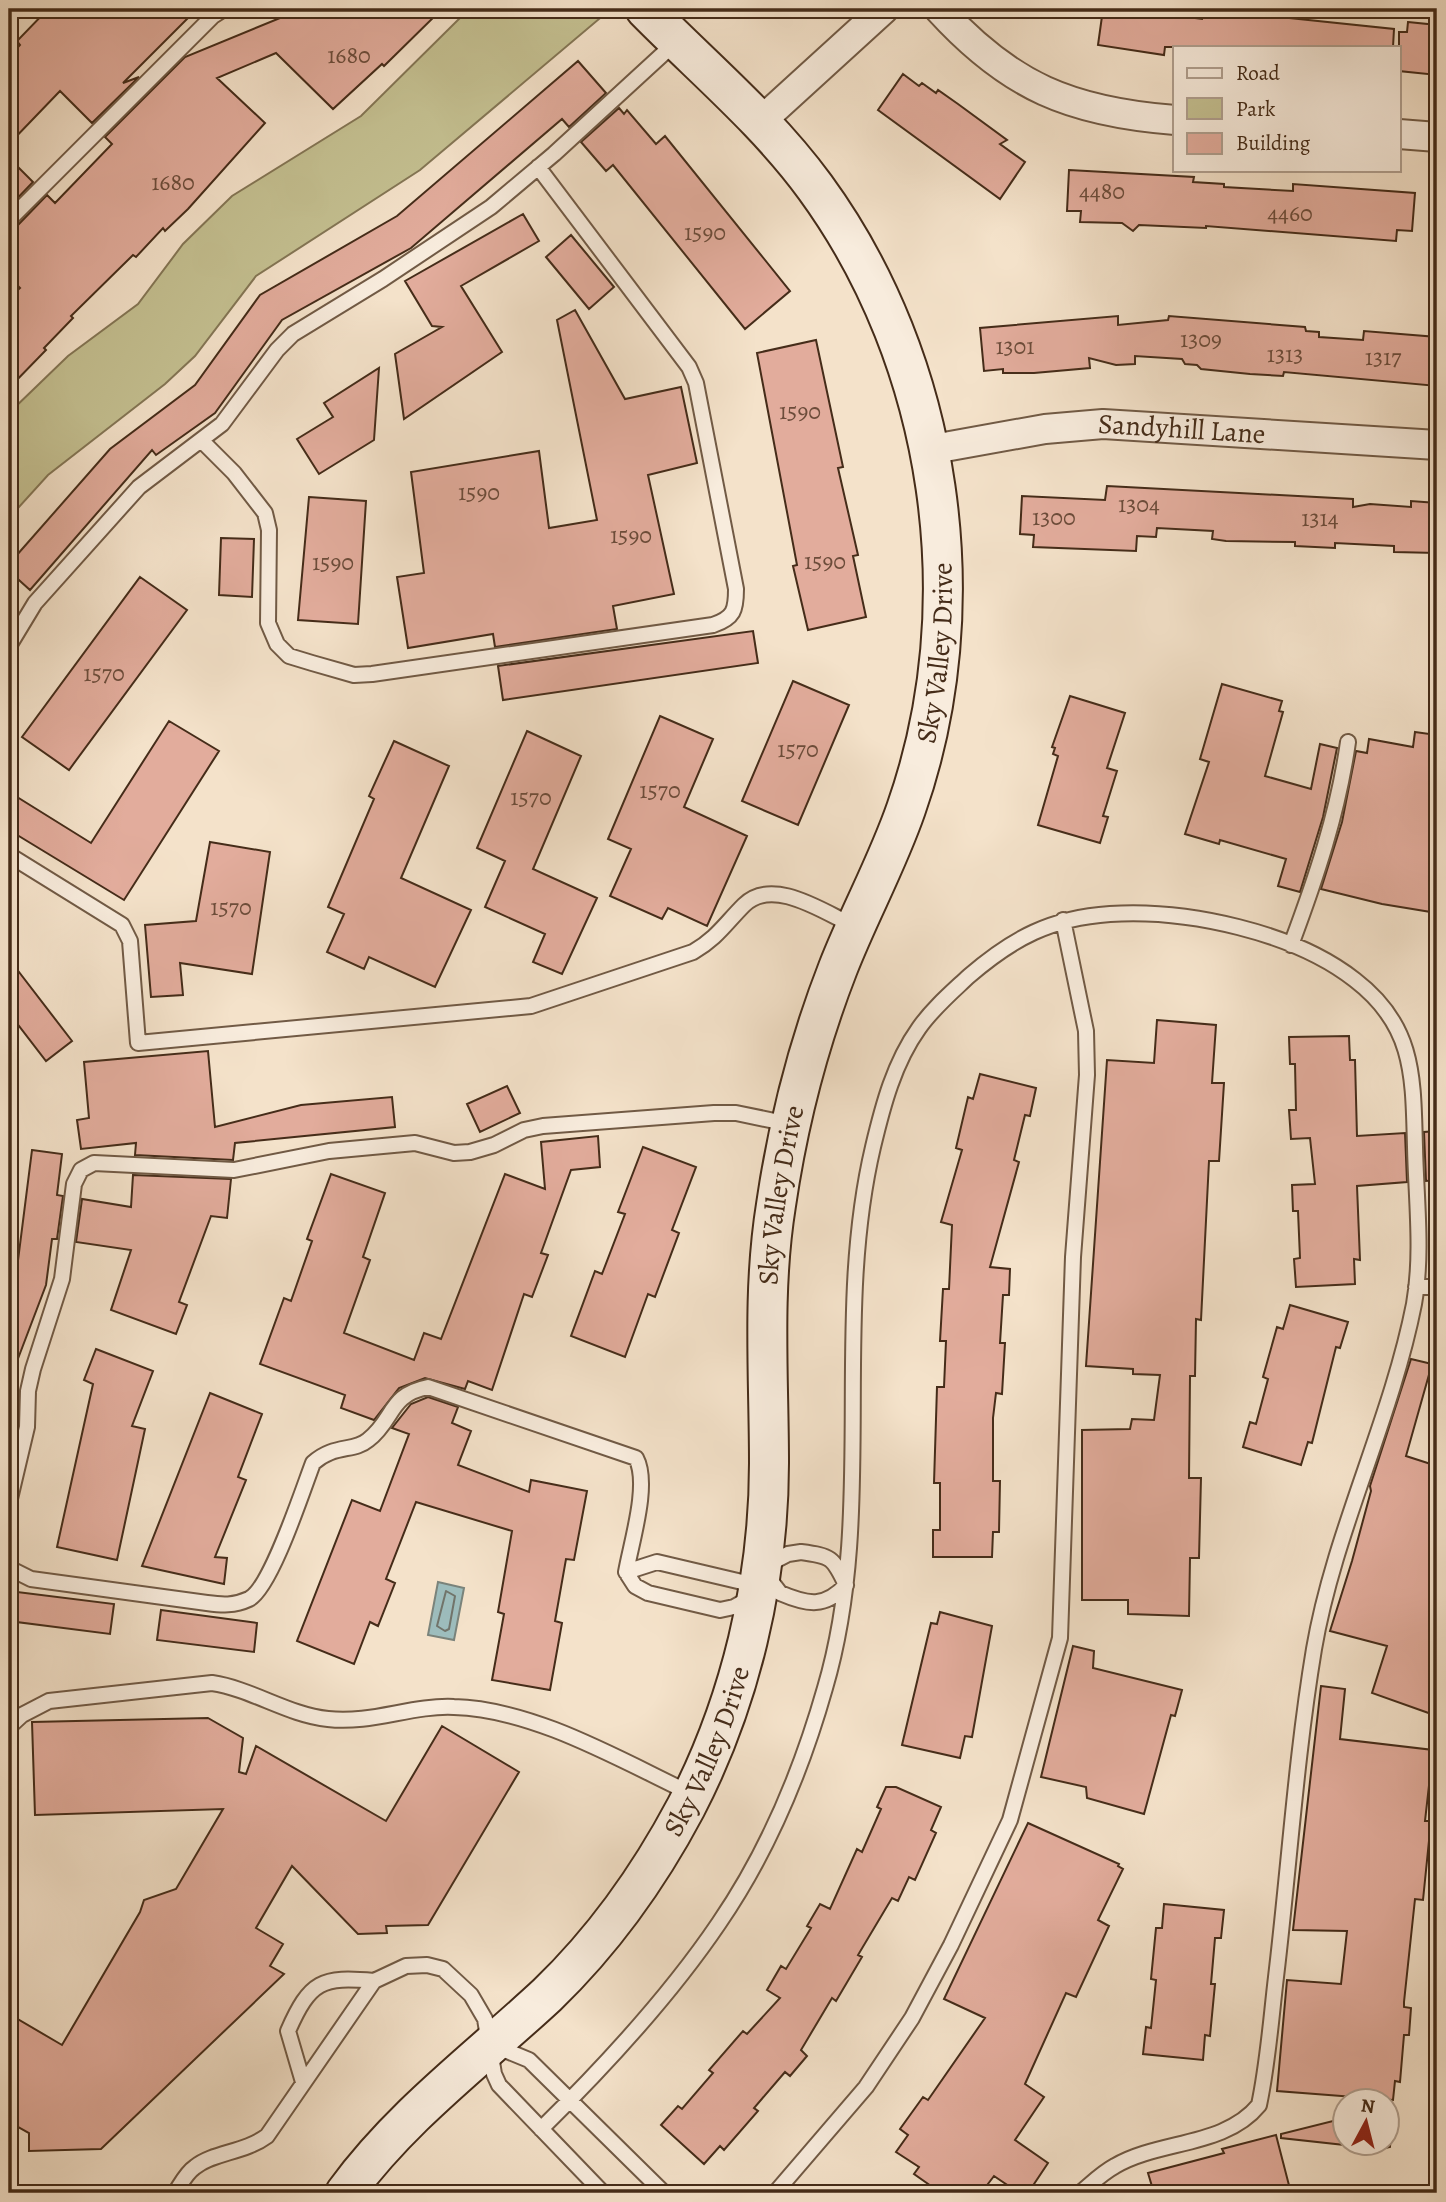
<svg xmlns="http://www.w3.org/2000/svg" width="1446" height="2202" font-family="Alegreya,serif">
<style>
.green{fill:#c4c091;stroke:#847655;stroke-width:2}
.water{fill:#9dbdbd;stroke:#7a837b;stroke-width:2}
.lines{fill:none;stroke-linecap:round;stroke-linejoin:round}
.shore{stroke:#71746b;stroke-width:2}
.building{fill:#e2ac9c;stroke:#452c19;stroke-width:2}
.lane-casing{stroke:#715a45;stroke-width:18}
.street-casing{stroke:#715a45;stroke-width:32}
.secondary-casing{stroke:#452c19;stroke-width:42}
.lane{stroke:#f8ecdd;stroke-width:14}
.street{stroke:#f8ecdd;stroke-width:28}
.secondary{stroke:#f8ecdd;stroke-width:38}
.labels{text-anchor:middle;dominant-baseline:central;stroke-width:6;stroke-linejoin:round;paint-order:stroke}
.number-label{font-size:24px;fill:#6c4c3a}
.street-label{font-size:28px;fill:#452c19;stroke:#f8ecdd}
</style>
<rect width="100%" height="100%" fill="#f4e2ca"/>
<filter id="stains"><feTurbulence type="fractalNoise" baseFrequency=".00286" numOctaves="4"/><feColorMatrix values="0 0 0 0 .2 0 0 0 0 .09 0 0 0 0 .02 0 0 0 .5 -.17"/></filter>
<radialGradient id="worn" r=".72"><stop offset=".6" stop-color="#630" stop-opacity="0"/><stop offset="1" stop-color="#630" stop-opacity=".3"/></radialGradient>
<!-- green -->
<path class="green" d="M469,9H589L599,19L420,170L256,276L195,356L165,384L48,475L9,518V413L68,356L138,304L183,244L232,196L361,116Z"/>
<!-- water -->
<path class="water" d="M438,1582L464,1588L454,1640L428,1635Z"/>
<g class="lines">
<!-- shore -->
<path class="shore" d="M446,1591L455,1596L449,1629L445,1631L437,1626Z"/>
</g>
<!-- building -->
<path class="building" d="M48,9H197L123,83L139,77L92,123L60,91L9,144V57L20,45L17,41Z
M302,9H442L384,66L382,64L333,109L276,53L217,78L265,123L188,209L165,231L163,228L136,257L133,255L71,316L73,318L44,348L46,350L9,388V298L20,288L9,277V229L16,227L47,195L55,203L112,144L105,137L185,57Z
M1103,9H1155L1154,13L1202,19L1203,9L1269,11V16L1394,29L1393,47H1165L1164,55L1098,45Z
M1408,22L1437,25V75L1399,71V32H1407Z
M578,61L606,93L569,127L562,119L411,248L282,320L215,413L156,455L152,450L30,590L9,571V564L110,449L195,385L260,295L397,216Z
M903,74L919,86L922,83L936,93L938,90L958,104L1007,140L1000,144L1025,162L1000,199L878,110Z
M619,108L624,114L627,110L656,144L665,136L790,291L745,329L613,165L606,171L581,142Z
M9,158L33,182L9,207Z
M1069,170L1194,177L1193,182L1224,184V187L1293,191V184L1415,193L1412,231L1397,230L1396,241L1206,226V228L1139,225L1133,231L1122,223L1080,222L1081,211H1067Z
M523,214L539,241L461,286L502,352L404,419L395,354L442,327L432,326L405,281Z
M571,235L614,287L589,309L546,257Z
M575,310L625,399L681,387L697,463L648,475L674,594L613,606L617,629L495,647L493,634L408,648L397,577L424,573L411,472L539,451L549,528L597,520L557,320Z
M1118,316V325L1168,320L1169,316L1305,327L1306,331L1319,332V337L1363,340L1364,331L1437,337V386L1284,372L1283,376L1250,374L1201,369L1197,365L1185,364L1182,359L1135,356V364L1116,365L1089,358L1090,368L1034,373H1003V369L984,371L980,328Z
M816,340L843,467L838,468L858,555L853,556L866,617L808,630L793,566L797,565L757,353Z
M379,368L374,440L319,474L297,439L333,417L324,403Z
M1107,486L1353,499V507L1370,504L1411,507V501L1437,503V553L1394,552V546L1335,543V548L1295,546V542L1226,541L1212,539L1213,531L1157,528L1156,537L1137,536L1136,551L1033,547L1034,535L1020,534L1022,496L1105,500Z
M309,497L366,501L358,624L298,620Z
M221,538L254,539L252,597L219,595Z
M140,577L187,610L69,770L22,737Z
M753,631L758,663L503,700L498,666Z
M793,681L849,705L798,825L742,801Z
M1222,684L1282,701L1279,711L1283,712L1265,776L1311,789L1320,744L1337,748L1323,817L1300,892L1278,886L1286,859L1220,840L1219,844L1185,834L1209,762L1200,759Z
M1070,696L1125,713L1107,768L1117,771L1103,816L1108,817L1100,843L1038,825L1058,756L1053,754L1055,748L1052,747Z
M660,716L713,739L684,807L747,836L707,926L668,908L662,919L610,896L631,849L608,839Z
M169,721L219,751L124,900L9,830V792L91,843Z
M527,731L581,756L533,869L597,898L562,974L533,962L545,934L485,907L505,861L477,848Z
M1415,732L1437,735V913L1382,904L1321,889L1342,822L1356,751L1367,753L1369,739L1413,747Z
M394,741L449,766L401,878L471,910L435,987L369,957L364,969L327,952L344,914L328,907L374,799L369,796Z
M210,842L270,852L252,974L180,963L183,995L151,997L145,925L196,921Z
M9,959L72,1041L46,1061L9,1013Z
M1157,1020L1216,1025L1212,1083H1224L1219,1161H1209L1201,1320L1196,1319L1195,1376H1190L1189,1478H1201L1199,1558H1190L1189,1616L1128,1614V1600H1082V1430L1130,1429L1132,1419L1154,1420L1160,1375L1133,1374V1369L1086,1366L1107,1060L1154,1063Z
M1349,1036L1350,1060H1355L1357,1136L1405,1133L1407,1182L1357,1186L1360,1260L1354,1259L1355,1284L1296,1287L1294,1259L1300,1258L1298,1211H1293L1292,1185L1315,1184L1310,1138L1291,1139L1289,1110H1296L1295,1064H1290L1289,1037Z
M208,1051L215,1127L301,1105L392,1097L395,1127L235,1143L233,1160L135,1155L136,1143L81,1149L77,1120L89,1118L84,1062Z
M980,1074L1036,1088L1030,1116L1025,1115L1014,1160L1019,1162L990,1267L1010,1269L1009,1295H1003L1000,1343H1005L1002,1394L996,1393L993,1418V1481H1000L999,1532H993L992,1557H933V1530H940V1483H934L937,1387H944L946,1341H940L943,1289H949L952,1225L941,1222L962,1150L956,1148L968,1097L973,1099Z
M507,1086L520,1113L480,1132L467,1104Z
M1437,1131V1180L1426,1181L1424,1132Z
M598,1136L600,1167L571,1170L541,1253L548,1255L532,1297L524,1294L492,1390L468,1381L465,1389L425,1378L399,1388L374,1420L341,1408L345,1395L260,1364L284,1298L291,1301L312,1241L307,1239L331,1174L385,1193L363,1257L370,1260L344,1333L414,1360L424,1333L441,1339L505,1174L545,1189L541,1142Z
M643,1147L696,1167L672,1230L679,1233L655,1297L648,1294L625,1357L571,1336L595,1271L602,1274L625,1214L618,1212Z
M32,1150L62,1154L57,1195L63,1196L57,1239H52L46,1285L11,1377L9,1300L15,1284Z
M133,1175L231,1179L227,1218L211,1216L179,1302L187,1305L176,1334L111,1310L131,1250L76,1242L82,1199L131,1207Z
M1290,1305L1348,1322L1340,1348L1336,1347L1312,1443L1308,1442L1301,1465L1243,1447L1250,1422L1256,1424L1268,1379L1263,1377L1277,1327L1283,1329Z
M96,1349L153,1371L132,1426L145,1429L117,1560L57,1547L93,1384L84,1380Z
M1411,1359L1432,1364L1406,1456L1437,1466V1716L1372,1693L1387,1646L1330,1631L1352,1561L1371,1491L1370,1486Z
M210,1393L262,1414L238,1477L246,1480L215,1557L227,1558L224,1584L142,1566Z
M428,1397L458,1407L452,1423L471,1431L458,1465L529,1492L531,1480L587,1491L574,1560L566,1559L555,1621L562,1623L550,1690L492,1680L504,1614L498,1612L512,1531L416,1502L386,1579L395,1583L378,1626L370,1622L354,1664L297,1641L352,1500L380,1511L409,1434L392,1428L411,1404Z
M9,1591L114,1604L110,1634L9,1621Z
M161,1610L257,1623L254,1652L157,1640Z
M940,1612L992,1626L972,1737L965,1736L960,1758L902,1745L931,1623L937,1624Z
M1073,1646L1094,1651L1093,1668L1182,1690L1175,1716L1171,1715L1144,1814L1087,1798L1086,1787L1041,1777Z
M1321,1686L1345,1689L1340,1739L1433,1750L1425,1821H1431L1423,1900L1415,1899L1404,2002V2007L1411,2008L1409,2035H1404L1400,2082L1395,2081L1393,2100L1277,2091L1287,1980L1341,1984L1347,1931L1293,1930Z
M208,1718L243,1738L239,1772L246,1774L256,1746L386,1821L442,1726L519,1772L428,1925L386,1926L387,1933L358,1934L292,1866L256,1928L283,1944L270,1966L284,1974L101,2149L29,2151V2133L9,2122V2014L62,2045L140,1912L144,1900L176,1889L223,1809L35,1815L32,1722Z
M886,1787H896L941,1807L931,1830L936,1833L915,1880L909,1877L898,1901L892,1898L858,1955L862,1957L836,2001L832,1998L801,2050L807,2056L790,2076L785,2072L754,2108L758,2111L724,2150L720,2146L704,2164L661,2125L678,2106L682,2109L713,2073L709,2070L743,2031L747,2034L780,1998L767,1990L781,1966L786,1969L811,1928L807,1926L820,1904L830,1909L857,1849L862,1852L881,1809L877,1807Z
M1028,1823L1119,1864L1118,1866L1123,1869L1098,1920L1109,1926L1076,1997L1066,1993L1025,2084L1044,2097L1015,2140L1048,2163L1028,2193H1019L994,2176L981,2193H941L914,2174L919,2167L896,2152L908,2135L900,2129L923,2097L928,2100L985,2018L944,1999Z
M1164,1904L1224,1910L1221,1938H1215L1211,1984H1215L1210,2036L1205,2035L1203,2060L1143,2054L1146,2027L1151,2028L1156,1980L1151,1979L1156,1928H1162Z
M1393,2105L1390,2147L1381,2149L1281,2138V2134L1345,2118V2143H1387V2107Z
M1276,2135L1291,2193H1154L1148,2173L1224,2153L1222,2149Z"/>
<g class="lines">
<!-- lane casing -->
<g class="lane-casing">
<path id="lane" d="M9,220L213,16L224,9
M201,440L234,473L265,513L269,530L268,623L277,644L289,656L312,663L354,675L372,674L713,625C734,618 736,610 736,589L696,383L689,367L538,167
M9,646L35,603L139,487L222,424L277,350L293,334L383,279L491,207L554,154L676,42
M9,855L122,925L130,941L138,1043L531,1006L693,952C717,938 725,924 744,905C773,876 825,913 854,926
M1291,945C1316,878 1338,813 1348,742
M1416,1287H1437
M9,1503L27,1427L28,1391L33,1369L62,1279L74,1184L81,1170L94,1163L234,1170L329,1151L415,1143L454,1153L470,1152L494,1145L524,1130L543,1126L714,1113H736L789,1124
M801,1552C831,1556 833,1557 846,1585C825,1608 808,1605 780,1593L761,1568L788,1554Z
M9,1568L31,1579L207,1603C222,1605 234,1606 249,1599C271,1588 303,1489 313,1463C334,1444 354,1452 368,1440C395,1419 388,1395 428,1387L636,1458C650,1484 631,1543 626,1572L635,1586L648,1593L720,1610L734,1607L757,1594L742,1582L657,1562L626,1572
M9,1727L22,1715L49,1701L212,1683C252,1689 288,1715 328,1719C371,1724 412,1705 454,1707C534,1709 620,1760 692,1794
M495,2046L529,2060L664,2193
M303,2082L288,2031C310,1981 322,1976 374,1981
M541,2129C605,2066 669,1997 719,1923C767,1853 802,1769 825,1688C877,1512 831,1325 873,1147C883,1105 894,1063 919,1028C933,1008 952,992 969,976C1013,938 1051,918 1110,914C1187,909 1294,932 1355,980C1415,1026 1413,1077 1415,1147C1416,1198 1423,1253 1414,1304C1391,1421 1334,1532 1314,1649C1296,1757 1289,1868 1276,1977C1271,2019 1268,2063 1259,2105C1225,2147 1159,2140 1115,2166C1102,2173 1091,2184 1080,2193
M175,2193C181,2184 186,2173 195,2167C214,2152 244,2153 267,2136L374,1981L406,1966L427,1965L443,1969L471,1995L485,2019L494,2074L499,2085L603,2193
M775,2193L866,2087L912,2018L951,1945L1010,1820L1060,1638L1073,1257L1087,1075L1086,1031L1063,920"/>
</g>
<!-- street casing -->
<g class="street-casing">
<g id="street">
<path d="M939,9C1010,87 1071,112 1175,120"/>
<path d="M759,123L884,9"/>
<path d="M1399,134L1437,137"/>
<path id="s1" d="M928,450L1045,429L1103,424L1437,445"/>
</g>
</g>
<!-- secondary casing -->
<g class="secondary-casing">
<g id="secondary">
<path id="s2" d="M345,2193C401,2116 478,2059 547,1995C602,1942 650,1875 686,1807C740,1703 769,1582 769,1463C769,1377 762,1292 776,1205C788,1123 808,1045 838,968C859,914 887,864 906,809C978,605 943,362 815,187C767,121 702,67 645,9"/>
</g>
</g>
<!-- lane -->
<use href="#lane" class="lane"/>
<!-- street -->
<use href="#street" class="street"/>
<!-- secondary -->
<use href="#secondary" class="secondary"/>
</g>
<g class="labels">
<!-- number labels -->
<g class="number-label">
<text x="349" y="55">1680</text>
<text x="173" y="182">1680</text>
<text x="1102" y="191">4480</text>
<text x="1290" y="213">4460</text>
<text x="705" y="232">1590</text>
<text x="1201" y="339">1309</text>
<text x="1015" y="346">1301</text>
<text x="1285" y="354">1313</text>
<text x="1383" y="357">1317</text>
<text x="800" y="411">1590</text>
<text x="479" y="492">1590</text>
<text x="1139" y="504">1304</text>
<text x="1054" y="517">1300</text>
<text x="1320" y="518">1314</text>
<text x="631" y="535">1590</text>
<text x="825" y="561">1590</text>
<text x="333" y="562">1590</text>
<text x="104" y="673">1570</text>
<text x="798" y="749">1570</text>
<text x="660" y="790">1570</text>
<text x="531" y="797">1570</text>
<text x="231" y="907">1570</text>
</g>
<!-- street labels -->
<g class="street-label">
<text stroke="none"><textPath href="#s1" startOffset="256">Sandyhill Lane</textPath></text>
<text stroke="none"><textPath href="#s2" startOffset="1712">Sky Valley Drive</textPath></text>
<text stroke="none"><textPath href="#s2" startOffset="1144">Sky Valley Drive</textPath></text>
<text stroke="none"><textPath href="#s2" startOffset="578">Sky Valley Drive</textPath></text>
</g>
</g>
<!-- margin -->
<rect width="1446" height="2202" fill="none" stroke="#f4e2ca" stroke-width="35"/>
<rect x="10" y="10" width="1425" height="2181" fill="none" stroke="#452c19" stroke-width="3.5"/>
<rect x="18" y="18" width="1411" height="2167" fill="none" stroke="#452c19" stroke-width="2"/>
<!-- legend -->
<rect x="1173" y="46" width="228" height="126" fill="#f8ecdd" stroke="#b09f8f" stroke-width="2"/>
<rect x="1187" y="68" width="35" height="10" fill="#f8ecdd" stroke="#b09f8f" stroke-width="2"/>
<text x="1236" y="80" font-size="21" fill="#452c19">Road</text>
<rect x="1187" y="98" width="35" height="21" fill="#c4c091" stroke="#b09f8f" stroke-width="2"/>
<text x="1236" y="116" font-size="21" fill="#452c19">Park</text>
<rect x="1187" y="133" width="35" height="21" fill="#e2ac9c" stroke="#b09f8f" stroke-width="2"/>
<text x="1236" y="150" font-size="21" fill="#452c19">Building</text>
<!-- north arrow -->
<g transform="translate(1366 2122) rotate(7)"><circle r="33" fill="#f8ecdd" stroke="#b09f8f" stroke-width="2"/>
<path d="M0-5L12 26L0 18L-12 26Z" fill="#8f2418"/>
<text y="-10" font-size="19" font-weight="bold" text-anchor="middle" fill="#452c19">N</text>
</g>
<rect width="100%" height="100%" filter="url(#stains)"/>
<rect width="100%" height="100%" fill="url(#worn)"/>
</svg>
